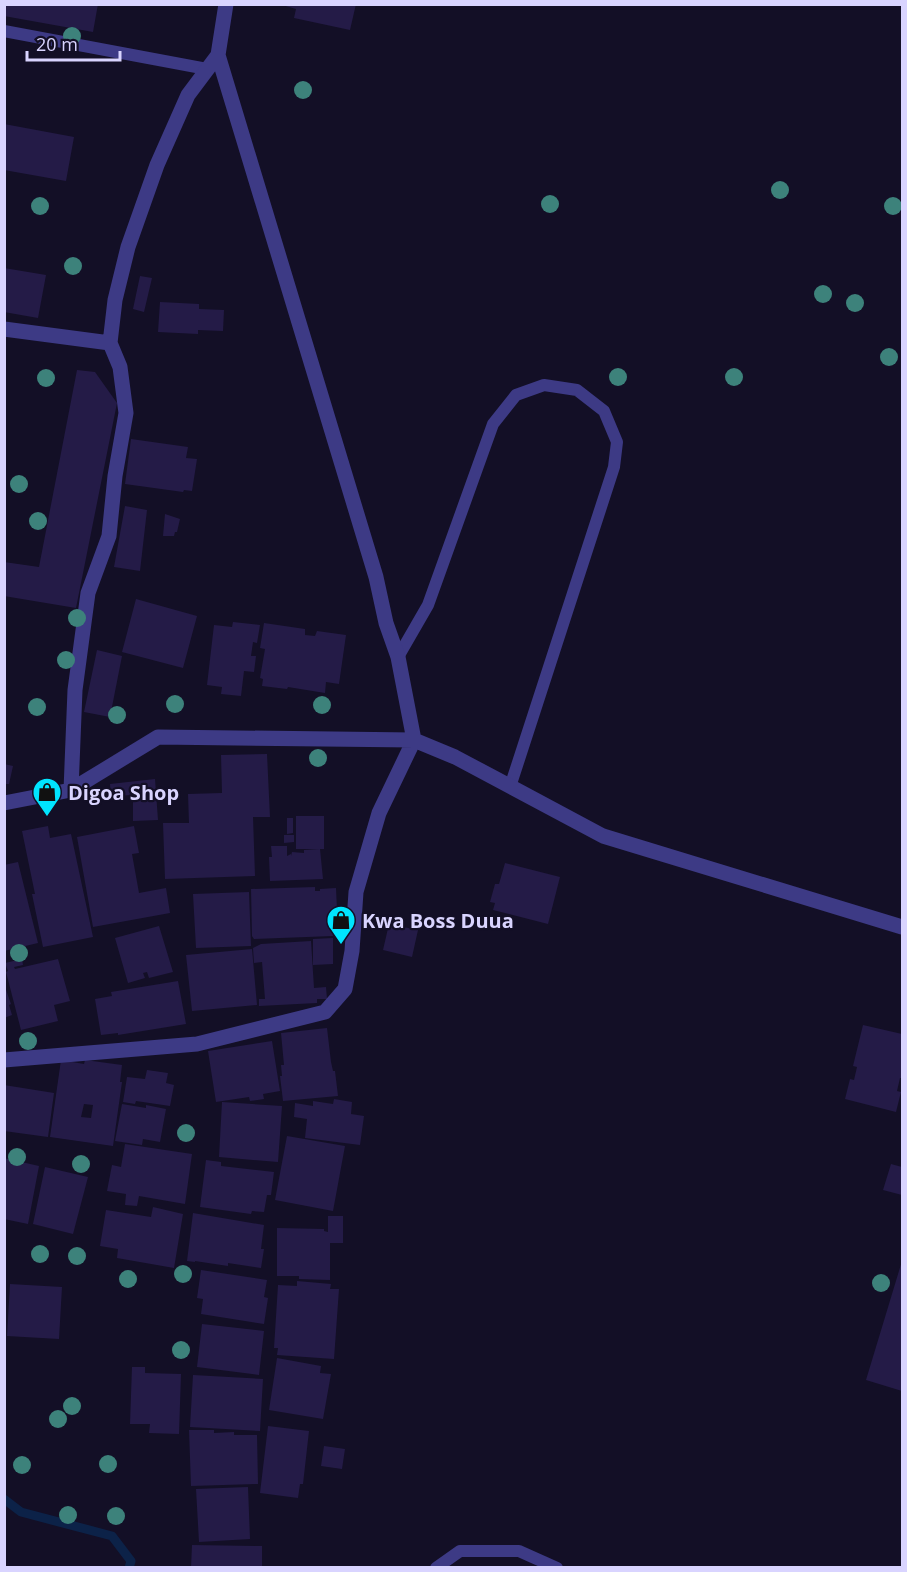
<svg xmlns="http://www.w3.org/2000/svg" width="907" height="1572" font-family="'Open Sans',sans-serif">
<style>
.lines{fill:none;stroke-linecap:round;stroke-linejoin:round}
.stream{stroke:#0c2248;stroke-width:9}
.building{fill:#241b47;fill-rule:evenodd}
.lane{stroke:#3d3a85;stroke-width:12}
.street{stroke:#3d3a85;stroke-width:15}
.tree{fill:#3d827b}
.labels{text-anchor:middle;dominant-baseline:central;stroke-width:4.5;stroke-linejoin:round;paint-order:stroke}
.poi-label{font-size:20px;font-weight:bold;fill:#d9d4ff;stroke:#130f26;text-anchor:start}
</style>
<rect width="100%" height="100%" fill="#130f26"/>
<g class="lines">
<!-- stream -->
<path class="stream" d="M4,1499L21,1512L112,1536L131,1561L129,1568"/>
</g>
<!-- building -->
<path class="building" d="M4,4H98L93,32L4,16Z
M279,4H356L350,30L294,18L296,9Z
M4,124L74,137L66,181L4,170Z
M4,268L46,275L38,318L4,312Z
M140,276L152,278L144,312L133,309Z
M160,302L199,304V309L224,310L223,331L198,330V334L158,332Z
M77,370L95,372L117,403L76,608L4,596V562L39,567Z
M131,439L188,447L186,458L197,459L192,491L184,490L183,492L125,484Z
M125,506L147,510L140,571L114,567Z
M165,514L180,519L177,532H175L174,536H163Z
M136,599L197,616L183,668L122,652Z
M233,622L260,625L257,643L253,642L251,656H256L254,672L244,671L241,696L221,694L222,687L207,685L214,625L232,627Z
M264,623L305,629V635L315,636L317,631L346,635L339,684L326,682L325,693L288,687L287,689L262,686L263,679L260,678L265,649L260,648Z
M97,650L122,656L110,717L84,712Z
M267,754L270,817H253L255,876L165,879L163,823H189L188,794L222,793L221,755Z
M4,764L13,766L9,784H4Z
M155,779L158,820L133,821V795L111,796L110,784Z
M296,816H324V849H296Z
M287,818H293V833L287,834Z
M48,826L50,838L71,834L93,937L43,947L32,894H35L22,831Z
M134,826L139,853L132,854L139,893L166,888L170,913L93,927L77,837Z
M284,835H294V842L284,843Z
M271,846H287V856L291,854V856L292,852L304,853V850L320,849L323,879L270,881L269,857H272Z
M18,862L38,943L4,951V865Z
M505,863L560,877L548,924L493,910L495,903L490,902L495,884H499Z
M315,887V891H320V889L336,888L337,910H332L333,936L254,939L252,936L251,889Z
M249,892L251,946L196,948L193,894Z
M389,924L418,930L412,957L383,950Z
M159,926L173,972L149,978L147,972L143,973L145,978L128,983L115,938Z
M333,938V964L313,965V939Z
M311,941L314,988L326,987L327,999H317V1003L259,1006V999H265L262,962L254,963L253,948L261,944Z
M252,949L257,1005L192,1011L186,955Z
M22,959L23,965L14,967L15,969L58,959L70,1001L54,1005L58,1021L21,1030L6,972L8,971L5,963Z
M178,981L186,1024L118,1035V1033L101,1035L95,999L112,996L111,992Z
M4,984L11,1004L9,1005L12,1015L4,1018Z
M863,1025L902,1034V1078H900L897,1091L901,1092L896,1112L845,1099L850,1079L854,1080L857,1067L853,1066Z
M327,1028L331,1062L333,1071H335L338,1096L283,1101L280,1076H282L281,1065H284L281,1033Z
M272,1041L280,1091L263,1094L264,1099L250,1101L249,1097L216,1102L208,1051Z
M61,1060L84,1064L85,1060L122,1065L120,1082H122L113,1146L50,1137ZM84,1104L93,1105L91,1118L81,1117Z
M147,1070L168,1073L166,1083L174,1085L170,1106L136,1101L135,1104L123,1102L127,1077L145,1079Z
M4,1085L54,1093L48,1137L4,1131Z
M334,1099L352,1102L351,1114L364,1116L360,1145L305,1138L307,1119L294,1117L295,1103L313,1106V1101L333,1104Z
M222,1102L282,1106L278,1162L219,1157Z
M122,1104L146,1108V1105L166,1109L160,1142L143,1139L142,1145L115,1141Z
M287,1136L345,1146L333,1211L275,1200Z
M125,1144L192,1154L185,1204L139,1196L137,1206L125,1205L126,1194L107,1191L112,1165L121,1167Z
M4,1158L39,1166L28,1224L4,1219Z
M206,1160L221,1162V1166L274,1172L271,1195H267L264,1212L252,1211L251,1214L200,1207Z
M891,1164L902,1167V1195L883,1190Z
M45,1167L88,1177L73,1234L33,1224Z
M153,1207L183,1214L174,1268L117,1258L118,1249L100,1246L106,1210L151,1217Z
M193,1213L264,1225L261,1249H264L261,1268L228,1263V1266L195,1261V1262L187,1261Z
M328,1216H343V1243H330V1280L299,1279V1276H277V1228L324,1229V1231L328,1232Z
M902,1261V1391L866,1380Z
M201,1270L267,1280L264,1297L268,1298L264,1324L201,1314L203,1299L197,1298Z
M297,1281L331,1284L330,1289H339L334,1359L277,1355L278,1348H274L278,1285L297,1286Z
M10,1284L62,1287L59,1339L7,1336Z
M202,1324L264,1331L259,1375L197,1367Z
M277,1358L321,1366L320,1373L331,1374L323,1419L269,1410Z
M132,1367H145V1373L181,1374L179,1434L149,1433L150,1424H130Z
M193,1375L263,1379L260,1431L190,1427Z
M268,1426L309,1431L303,1484H300L298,1498L260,1493Z
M189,1430H214V1433L234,1432V1435H257L258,1484L191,1486Z
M324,1446L345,1449L342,1469L321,1466Z
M248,1487L250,1539L199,1542L196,1489Z
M192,1545L262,1546V1568H191Z"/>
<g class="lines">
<!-- lane -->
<path class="lane" d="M4,31L207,69
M398,657L428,605L493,424L516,395L544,385L577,390L604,411L617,442L614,467L510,787
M436,1568L460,1551H519L557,1568"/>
<!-- street -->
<path class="street" d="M4,329L110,343L120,367L126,413L115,476L109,536L88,593L75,690L71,790
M110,343L115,300L128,247L157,165L188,95L218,55L226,4
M4,803L71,790L158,737L414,740L455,757L603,836L902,927
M4,1060L197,1044L325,1012L345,989L352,951L356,892L379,813L414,740L398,657L386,623L376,577L218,55"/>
</g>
<!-- trees -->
<g class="tree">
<circle cx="72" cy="36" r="9"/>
<circle cx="303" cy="90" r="9"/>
<circle cx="780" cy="190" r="9"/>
<circle cx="550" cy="204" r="9"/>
<circle cx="40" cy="206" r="9"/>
<circle cx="893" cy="206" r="9"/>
<circle cx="73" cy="266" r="9"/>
<circle cx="823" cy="294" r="9"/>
<circle cx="855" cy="303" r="9"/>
<circle cx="889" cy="357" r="9"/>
<circle cx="618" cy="377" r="9"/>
<circle cx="734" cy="377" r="9"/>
<circle cx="46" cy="378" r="9"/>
<circle cx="19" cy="484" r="9"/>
<circle cx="38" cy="521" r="9"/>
<circle cx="77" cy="618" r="9"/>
<circle cx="66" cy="660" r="9"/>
<circle cx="175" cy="704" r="9"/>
<circle cx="322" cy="705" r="9"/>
<circle cx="37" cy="707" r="9"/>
<circle cx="117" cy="715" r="9"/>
<circle cx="318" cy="758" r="9"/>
<circle cx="19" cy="953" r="9"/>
<circle cx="28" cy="1041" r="9"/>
<circle cx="186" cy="1133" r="9"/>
<circle cx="17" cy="1157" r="9"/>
<circle cx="81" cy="1164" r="9"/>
<circle cx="40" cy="1254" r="9"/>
<circle cx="77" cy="1256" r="9"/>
<circle cx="183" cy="1274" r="9"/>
<circle cx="128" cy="1279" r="9"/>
<circle cx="881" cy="1283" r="9"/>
<circle cx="181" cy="1350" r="9"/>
<circle cx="72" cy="1406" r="9"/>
<circle cx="58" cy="1419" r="9"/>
<circle cx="108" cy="1464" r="9"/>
<circle cx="22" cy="1465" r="9"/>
<circle cx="68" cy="1515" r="9"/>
<circle cx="116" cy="1516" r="9"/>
</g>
<!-- icons -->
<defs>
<g id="shop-pin" transform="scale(1.5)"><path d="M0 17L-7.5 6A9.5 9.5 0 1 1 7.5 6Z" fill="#00e5ff" stroke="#130f26"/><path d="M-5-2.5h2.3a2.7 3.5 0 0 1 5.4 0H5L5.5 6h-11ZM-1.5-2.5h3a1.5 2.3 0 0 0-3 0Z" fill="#111"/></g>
</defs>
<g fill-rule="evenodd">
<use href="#shop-pin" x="47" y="792"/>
<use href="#shop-pin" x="341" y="920"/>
</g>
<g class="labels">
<!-- poi labels -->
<g class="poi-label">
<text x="68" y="792">Digoa Shop</text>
<text x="362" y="920">Kwa Boss Duua</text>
</g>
</g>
<!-- border -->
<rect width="907" height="1572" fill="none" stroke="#d9d4ff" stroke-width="12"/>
<!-- scale -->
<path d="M27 51v9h93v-9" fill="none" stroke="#d9d4ff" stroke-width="3"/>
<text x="36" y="51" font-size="18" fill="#d9d4ff" stroke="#130f26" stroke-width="4.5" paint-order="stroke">20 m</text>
</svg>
